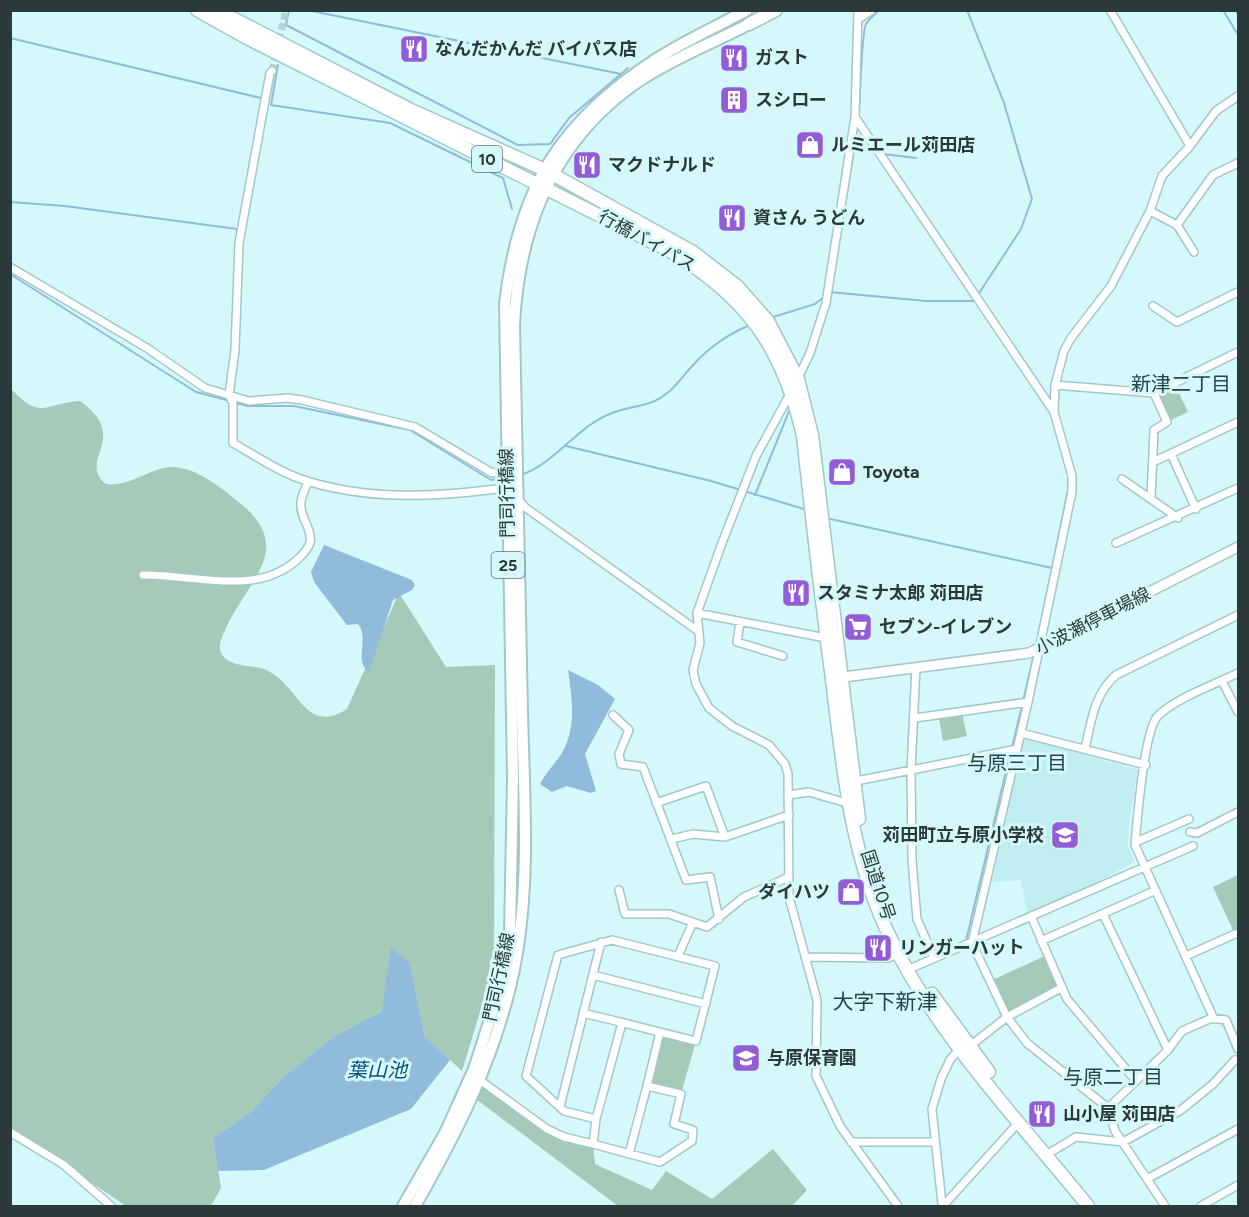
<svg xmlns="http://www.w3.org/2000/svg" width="1249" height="1217" font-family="Figtree,'Noto Sans JP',sans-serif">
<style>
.built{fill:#c0edf0}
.green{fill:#a5cab7}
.water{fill:#90bbdb}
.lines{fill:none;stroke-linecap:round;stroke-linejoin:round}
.stream{stroke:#90bbdb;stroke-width:2}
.street-tunnel{stroke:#b3d3d4;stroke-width:7;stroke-dasharray:7 3.5;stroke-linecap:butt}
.street-casing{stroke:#a3c6c8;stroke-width:10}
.secondary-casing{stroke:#a3c6c8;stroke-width:12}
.primary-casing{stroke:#a3c6c8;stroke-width:14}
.highway-casing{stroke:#a3c6c8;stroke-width:15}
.street{stroke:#fff;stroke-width:7}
.secondary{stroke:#fff;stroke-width:9}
.primary{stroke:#fff;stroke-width:10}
.highway{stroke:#fff;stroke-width:12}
.labels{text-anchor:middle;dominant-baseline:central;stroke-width:6;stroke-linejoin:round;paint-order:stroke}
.shield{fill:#d5f9fb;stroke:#5e7374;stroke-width:1.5}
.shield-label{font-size:16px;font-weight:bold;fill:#2b393a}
.poi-label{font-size:18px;font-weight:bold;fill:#2b393a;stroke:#d5f9fb;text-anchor:start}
.street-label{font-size:18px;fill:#2b393a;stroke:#d5f9fb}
.neighbourhood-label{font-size:20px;fill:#264547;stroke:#d5f9fb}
.water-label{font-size:20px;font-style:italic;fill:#09527c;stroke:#d5f9fb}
.quarter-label{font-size:21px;fill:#264547;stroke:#d5f9fb}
</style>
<rect width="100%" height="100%" fill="#d5f9fb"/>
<!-- built -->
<path class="built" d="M1024,738L1138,770L1129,822L1128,847L1135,862L1086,888L1027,913L1021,880L992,882Z"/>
<!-- green -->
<path class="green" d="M1174,383L1188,412L1167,422L1154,393Z
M10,388C43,421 41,404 80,401C132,438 76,460 106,484C133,488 155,462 181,468C202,472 224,490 240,503C296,549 248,580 226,628C223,635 219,643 220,650C224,666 247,665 260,668C298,677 302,738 347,709L399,593L446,667L495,665L494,966L462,1071L425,1037L410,963L382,1011L336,1035L283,1077L252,1111L213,1138L221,1188L211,1206H126L11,1128Z
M962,713L967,736L943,741L939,718Z
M1238,875V941L1213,887Z
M1047,955L1061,988L1007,1017L990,981Z
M660,1032L696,1041L681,1094L647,1086Z
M481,1080L547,1129L593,1144L595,1164L652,1190L666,1171L712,1199L773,1149L807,1190L792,1206H618L472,1096Z"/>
<!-- water -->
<path class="water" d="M324,545L412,580L415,585L412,590L393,600L369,672C353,661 370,639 358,624L347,625L314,582L311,572Z
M568,670L598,685L615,699L585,754L596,791L591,793L567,786L552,792L540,784C546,772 555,764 562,753C577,726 572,699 568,670Z
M391,948L410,963L425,1037L450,1060L411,1109L264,1170L218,1171L213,1138L252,1111L283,1077L336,1035L382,1011Z"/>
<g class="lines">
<!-- stream -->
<path class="stream" d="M289,10L286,25L518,145L550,144L569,118L628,68
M307,10L621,74
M1223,10L1238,35
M1236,10L1238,15
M10,38L265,99
M278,65L271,105L390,123L503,178L512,209
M859,109C860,96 862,29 866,24C869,19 875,15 879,10
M854,150L856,132
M883,154L916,158
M846,198L854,150L877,153
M10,202L65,206L237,229
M10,274L196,392L230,401
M829,292L926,301H974L1021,229L1032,199L1004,103L967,10
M770,318L815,304L825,296
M236,403L248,406H294L410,430L491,480L504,478
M566,446L711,481L807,510
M521,475C558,462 578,424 615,412C632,406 652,406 666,394C677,386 685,373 694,364C708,348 730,333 750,325
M755,495L790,409
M826,518L1052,568
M1036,646L1068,490
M1012,748L1034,654
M966,941L1010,754"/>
<!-- street-tunnel -->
<path class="street-tunnel" d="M272,71L286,10"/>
<!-- street casing -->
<g class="street-casing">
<path id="street" d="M1110,10L1190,146
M860,18L872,10
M272,71L270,73L239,243L235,350L229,395L233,403V443C254,455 276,470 298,478C366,502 441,497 511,487
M855,117L1054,412L1072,476V492L1028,702L972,943L1007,1017L1027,1043L1108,1108L1115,1131L1165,1206
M1150,211L1177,225L1194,252
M1177,225L1213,175L1238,163
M10,267L147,348L205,388L249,401L287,398L302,400L415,427L492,473L511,470
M1153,306L1177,322L1238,292
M798,378L810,353L826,303L855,117L858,10
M1055,385L1154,393L1238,352
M790,394L756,456L722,543L697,613L700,643L693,670L696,684L709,708L732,726L769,745L785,764L788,774L789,897L817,1000L816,1076L840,1126L898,1206
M1054,412L1055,385L1064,351L1071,338L1111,286L1150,211L1162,176L1190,146L1216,111L1238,96
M1171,454L1196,509
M1153,462L1238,422
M1122,479L1178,518
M517,498L526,508L698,631
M1151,498L1154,430L1167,422L1154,393
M1116,543L1238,488
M143,575C192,574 258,598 299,558C303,554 308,549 310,543C313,529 299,517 301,503C301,496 306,488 308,481
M697,613L826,638
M740,622L737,642L783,656
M916,667L911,770L912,860L917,919L934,958
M1222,681L1238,712
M613,715L629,730L619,754L621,764L643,767L686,880L710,877L719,919
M915,718L1028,702
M1021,733L1146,765
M1085,749C1091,722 1094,694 1116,675L1238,615
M851,782L1017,749
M789,795L809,792L850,804
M656,803L706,786L725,837
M1190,832L1197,833L1238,812
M672,839L693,834L725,837L789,815
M1136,842L1189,819
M619,890L625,914H669L707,927L744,897L789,877
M1103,914L1168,1050
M1031,916L1067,999L1136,1081L1108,1108
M1041,941L1154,891
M678,956L693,922
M1186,956L1235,934
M805,957L888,958L898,954
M907,970L1193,846
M593,975L706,1004
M583,1013C621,1022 659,1032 696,1041L715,966L612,940L558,955L526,1076L564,1111L596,1119L593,1144L660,1162L692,1141L693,1130L674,1124L681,1094L647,1086L660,1032
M1214,1019L1135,845C1137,821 1144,733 1157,717C1173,699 1216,684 1238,673
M477,1078L547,1129L564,1137L593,1144
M1136,1081L1168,1050L1182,1031L1212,1018L1226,1020L1238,1049
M560,1107L601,942
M596,1119L622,1023
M10,1132L64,1165L111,1206
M851,1142H934
M629,1154L647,1086
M1046,1155L1076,1137L1123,1142L1181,1110L1213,1084L1235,1060
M1147,1179L1238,1129
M945,1205L942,1204L932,1109L941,1079L950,1060L960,1048L970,1046L1007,1017L1061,988
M943,1206L1019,1122
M1201,1206L1238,1185"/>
</g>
<!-- secondary casing -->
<g class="secondary-casing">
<path id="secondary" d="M836,678L1029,653L1238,547"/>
</g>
<!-- primary casing -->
<g class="primary-casing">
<path id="primary" d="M403,1206L445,1133L474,1069L500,988L510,935L513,778L505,303C519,188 560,121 658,58C686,40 718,26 747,10
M415,1206C455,1136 491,1066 510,987C532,898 524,802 522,711C519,582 516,453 514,325C519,226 555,138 639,81C673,58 713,43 749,24"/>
</g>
<!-- highway casing -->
<g class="highway-casing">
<path id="highway" d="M197,10L245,37L670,251C747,297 783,348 803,436C812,520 822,603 833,687C843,773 852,859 890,937C937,1036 1020,1122 1088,1206
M217,10L411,110L545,170L693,252L737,286L768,321L798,379L812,435L859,819
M749,24L776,10
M932,994L989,1072"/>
</g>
<!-- street -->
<use href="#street" class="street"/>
<!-- secondary -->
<use href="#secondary" class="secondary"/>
<!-- primary -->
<use href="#primary" class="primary"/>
<!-- highway -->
<use href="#highway" class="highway"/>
</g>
<!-- icons -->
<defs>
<g id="restaurant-square" transform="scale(1.5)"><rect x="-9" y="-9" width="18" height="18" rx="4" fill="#925dd6" stroke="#d5f9fb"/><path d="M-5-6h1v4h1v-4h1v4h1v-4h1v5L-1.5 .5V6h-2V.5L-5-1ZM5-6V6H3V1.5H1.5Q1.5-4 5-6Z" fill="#fff"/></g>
<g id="building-square" transform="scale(1.5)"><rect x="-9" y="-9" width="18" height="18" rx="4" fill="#925dd6" stroke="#d5f9fb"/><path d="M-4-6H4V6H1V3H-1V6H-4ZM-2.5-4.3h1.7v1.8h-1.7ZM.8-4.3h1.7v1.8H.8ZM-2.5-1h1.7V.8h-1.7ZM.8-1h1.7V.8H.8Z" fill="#fff"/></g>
<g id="shop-square" transform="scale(1.5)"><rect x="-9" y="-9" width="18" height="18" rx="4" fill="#925dd6" stroke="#d5f9fb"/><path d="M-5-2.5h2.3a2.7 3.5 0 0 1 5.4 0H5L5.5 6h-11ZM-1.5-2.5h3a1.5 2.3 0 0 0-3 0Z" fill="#fff"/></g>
<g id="supermarket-square" transform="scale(1.5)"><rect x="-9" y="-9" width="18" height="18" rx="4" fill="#925dd6" stroke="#d5f9fb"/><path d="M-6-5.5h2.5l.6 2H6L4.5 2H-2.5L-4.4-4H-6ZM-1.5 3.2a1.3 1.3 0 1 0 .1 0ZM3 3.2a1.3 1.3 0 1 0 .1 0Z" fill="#fff"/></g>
<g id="school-square" transform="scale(1.5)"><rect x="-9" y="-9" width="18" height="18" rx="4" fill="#925dd6" stroke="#d5f9fb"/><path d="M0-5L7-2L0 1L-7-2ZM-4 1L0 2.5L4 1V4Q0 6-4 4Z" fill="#fff"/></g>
</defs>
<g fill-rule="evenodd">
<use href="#restaurant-square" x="414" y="49"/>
<use href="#restaurant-square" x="734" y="58"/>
<use href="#building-square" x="734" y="100"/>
<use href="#shop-square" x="810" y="145"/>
<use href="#restaurant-square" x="587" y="165"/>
<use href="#restaurant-square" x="732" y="218"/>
<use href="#shop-square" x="842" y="472"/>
<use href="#restaurant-square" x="796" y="593"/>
<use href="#supermarket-square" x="858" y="627"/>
<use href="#school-square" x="1065" y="835"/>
<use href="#shop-square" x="851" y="892"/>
<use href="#restaurant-square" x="878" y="948"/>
<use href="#school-square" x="746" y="1058"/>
<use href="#restaurant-square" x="1042" y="1114"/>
</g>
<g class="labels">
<!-- shield labels -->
<g class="shield">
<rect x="472" y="146" width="30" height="26" rx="4.5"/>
<rect x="491.5" y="552" width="33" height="26" rx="4.5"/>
</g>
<g class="shield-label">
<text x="487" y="159">10</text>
<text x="508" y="565">25</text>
</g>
<!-- poi labels -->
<g class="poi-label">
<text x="435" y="49">なんだかんだ バイパス店</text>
<text x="755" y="58">ガスト</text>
<text x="755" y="100">スシロー</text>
<text x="831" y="145">ルミエール苅田店</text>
<text x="608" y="165">マクドナルド</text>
<text x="753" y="218">資さん うどん</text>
<text x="863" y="472">Toyota</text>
<text x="817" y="593">スタミナ太郎 苅田店</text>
<text x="879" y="627">セブン-イレブン</text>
<text x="1044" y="835" text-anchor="end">苅田町立与原小学校</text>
<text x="830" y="892" text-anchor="end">ダイハツ</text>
<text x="899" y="948">リンガーハット</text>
<text x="767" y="1058">与原保育園</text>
<text x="1063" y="1114">山小屋 苅田店</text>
</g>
<!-- street labels -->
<g class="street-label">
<text transform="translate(647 241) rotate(29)">行橋バイパス</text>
<text transform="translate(507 493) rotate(-91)">門司行橋線</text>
<text transform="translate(1093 621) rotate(-27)">小波瀬停車場線</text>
<text transform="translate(878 885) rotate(72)">国道10号</text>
<text transform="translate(499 977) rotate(-78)">門司行橋線</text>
</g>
<!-- neighbourhood labels -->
<g class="neighbourhood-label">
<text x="1181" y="384">新津二丁目</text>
<text x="1017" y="763">与原三丁目</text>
<text x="1113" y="1077">与原二丁目</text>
</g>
<!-- water labels -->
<g class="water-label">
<text x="377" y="1070">葉山池</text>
</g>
<!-- quarter labels -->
<g class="quarter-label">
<text x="885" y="1001">大字下新津</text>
</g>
</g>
<!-- border -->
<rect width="1249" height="1217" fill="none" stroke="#2b393a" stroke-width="24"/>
</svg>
